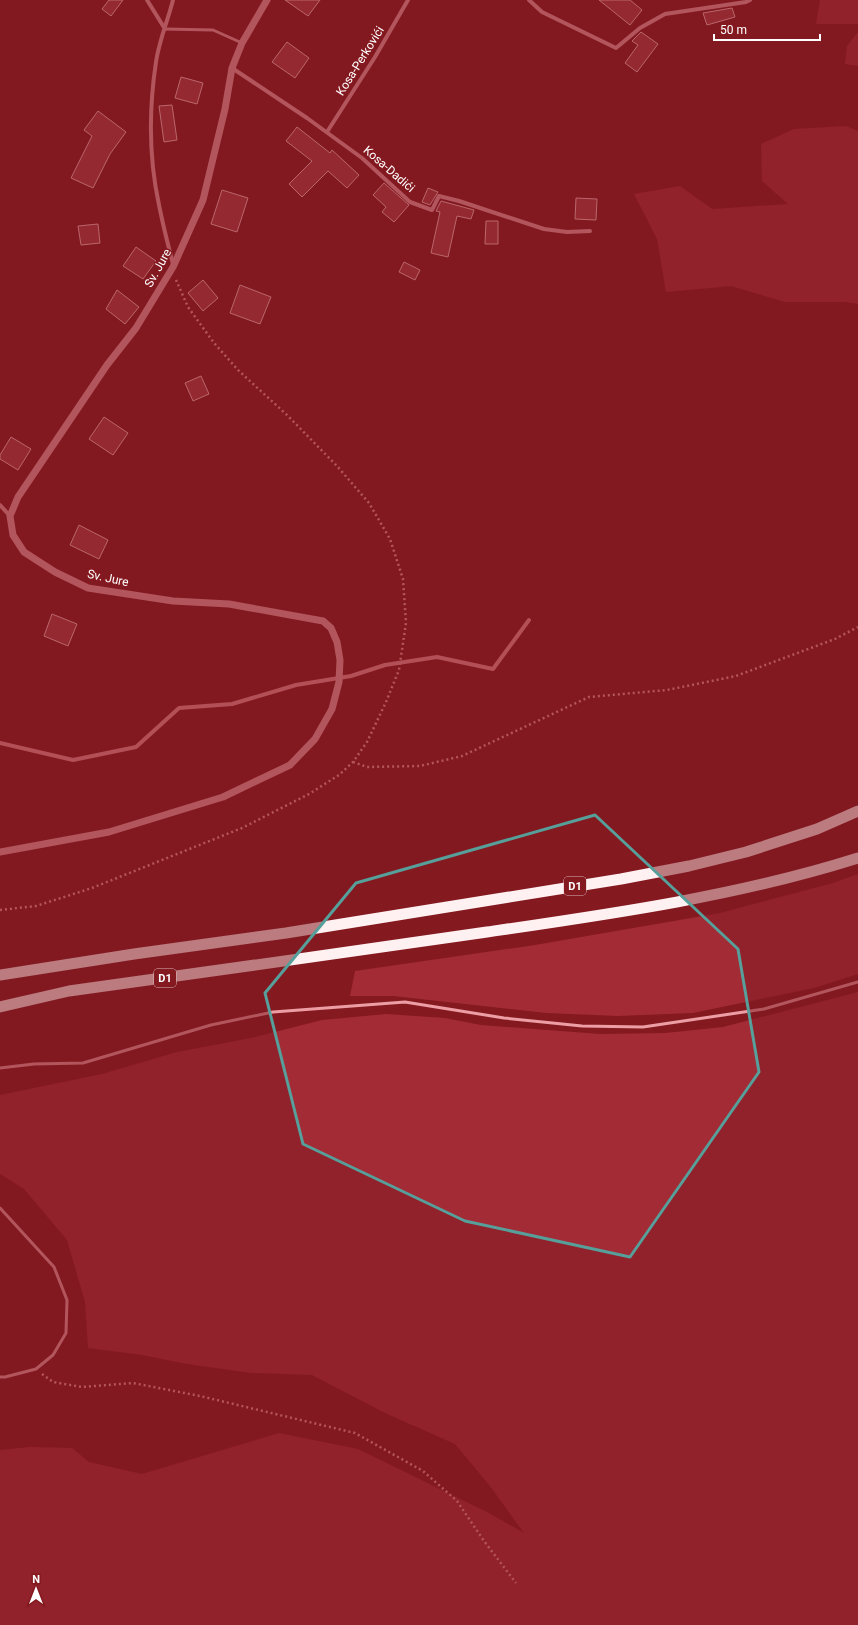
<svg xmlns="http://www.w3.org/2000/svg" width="858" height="1625" font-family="Roboto,sans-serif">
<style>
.green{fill:#a32b35}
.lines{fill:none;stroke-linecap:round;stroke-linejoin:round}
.stream{stroke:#ee9099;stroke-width:4}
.building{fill:#ab3d46;stroke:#f9c3c7}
.path{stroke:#ec9ea4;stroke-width:2.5;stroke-dasharray:2 3;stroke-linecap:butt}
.service{stroke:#ec9ea4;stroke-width:3}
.minor{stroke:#ec9ea4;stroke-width:4}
.tertiary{stroke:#ec9ea4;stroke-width:7}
.trunk{stroke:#fff1f1;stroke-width:11}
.marked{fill:none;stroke:#579f9a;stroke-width:3;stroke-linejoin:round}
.labels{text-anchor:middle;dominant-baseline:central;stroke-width:3;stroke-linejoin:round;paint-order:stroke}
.shield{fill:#841920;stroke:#dababc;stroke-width:1}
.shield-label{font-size:11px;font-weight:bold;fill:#fff}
.street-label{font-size:12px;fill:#fff;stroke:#841920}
</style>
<rect width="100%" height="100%" fill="#841920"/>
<!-- green -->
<path class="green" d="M820,0H858V24H816Z
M858,32V66L845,64L847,46Z
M846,126L858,131V304L845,302H785L731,286L666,292L657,239L634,194L680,186L712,209L788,204L762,181L761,144L794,129Z
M858,874V974L814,988L693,1013L618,1016L546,1013L393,996H350L355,971L535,945L720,913L833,883Z
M858,992V1625H0V1450L30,1447L72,1448L89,1462L142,1474L279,1433L358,1449L489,1513L524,1533L490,1486L455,1444L385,1413L312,1375L251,1373L187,1364L142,1355L88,1348L85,1302L67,1240L24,1189L0,1174V1095L102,1074L177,1052L251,1038L322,1020L386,1014L445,1018L481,1025L600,1034L665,1033L723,1027Z"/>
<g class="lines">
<!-- stream -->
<path class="stream" d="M0,743L73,760L136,747L179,708L232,704L296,685L351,676L385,665L437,657L493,669L529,620"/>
</g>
<!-- building -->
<path class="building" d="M109,0H123L111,16L102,9Z
M285,0H320L308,16Z
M599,0H630L642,10L630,25Z
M732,8L735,17L707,25L703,13Z
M641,32L658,44L637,72L625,63L638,45L632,41Z
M287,42L309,58L295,78L272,62Z
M181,77L203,83L197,104L175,98Z
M172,105L177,140L164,142L159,106Z
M98,111L126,132L110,154L93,188L71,178L92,136L84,130Z
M297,127L330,153L332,150L359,175L347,188L328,171L302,197L289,184L312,161L286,141Z
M384,183L409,205L394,222L382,212L386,207L373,195Z
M428,188L438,192L430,205L422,202Z
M222,190L248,198L237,232L211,224Z
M576,198L597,199L596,220L575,219Z
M441,201L474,210L471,219L457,216L448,257L431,253L440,212L436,211Z
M486,221H498V244H485Z
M98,224L100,243L81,245L78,226Z
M136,247L156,261L143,279L123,266Z
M404,262L420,270L415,280L399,272Z
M203,280L218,298L203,311L188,293Z
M240,285L271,297L260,324L230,313Z
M117,290L139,307L125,324L106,309Z
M201,376L209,394L193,401L185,383Z
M104,417L128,433L113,455L89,439Z
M11,437L31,449L18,470L0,459V455Z
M79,525L108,540L99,559L70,545Z
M52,614L77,624L68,646L44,636Z"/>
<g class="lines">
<!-- path -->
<path class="path" d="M353,762L367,767L420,766L462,756L589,697L667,690L736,676L835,639L858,627
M0,910L36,906L92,888L242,828L309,794L339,775L353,762L367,742L386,702L399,670L406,623L403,579L390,539L369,503L337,466L287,415L239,371L214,343L188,307L176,280
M42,1374L53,1382L82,1387L133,1383L200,1396L355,1433L423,1471L457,1501L484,1541L516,1583"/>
<!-- service -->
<path class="service" d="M165,29L213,30L242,43
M0,1068L34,1064L83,1063L211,1025L273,1012L405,1002L504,1018L582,1026L643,1027L764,1009L858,982
M0,1208L54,1267L67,1300L66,1333L53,1355L36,1369L5,1377H0"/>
<!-- minor -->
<path class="minor" d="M147,0L165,29
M529,0L542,12L616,48L640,28L665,14L746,2L750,0
M232,68L307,118L362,158L410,202L432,210L439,196L459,201L544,229L567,232L590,231
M327,132L375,57L408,0
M173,264C168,245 163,225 159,205C149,159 149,108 156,62C159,41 168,20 173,0
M0,505L10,516"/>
<!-- tertiary -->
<path class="tertiary" d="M0,852L109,832L223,797L290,765L315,739L332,709L339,682L340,660L337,642L331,628L323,621L229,604L173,601L88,588L55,572L24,552L13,535L10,516L18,497L107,365L136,328L173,267L203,200L225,109L232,68L242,43L267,0"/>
<!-- trunk -->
<path class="trunk" d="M0,975L134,954L286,933L621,879L689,866L746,852L817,829L858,811
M0,1007L69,991C208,972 348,952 487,932C611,914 738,896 858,858"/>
</g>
<!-- marked area -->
<path d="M0 0H858V1625H0ZM595,815L738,949L759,1072L630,1257L465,1221L303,1144L265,993L356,883Z" fill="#841920" fill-opacity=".55" fill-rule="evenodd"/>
<path class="marked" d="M595,815L738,949L759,1072L630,1257L465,1221L303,1144L265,993L356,883Z"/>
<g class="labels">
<!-- shield labels -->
<g class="shield">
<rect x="564" y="877" width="22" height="18" rx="3"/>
<rect x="154" y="969" width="22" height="18" rx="3"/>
</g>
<g class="shield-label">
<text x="575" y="886">D1</text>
<text x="165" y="978">D1</text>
</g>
<!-- street labels -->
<g class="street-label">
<text transform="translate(360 61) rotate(-58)">Kosa-Perkovići</text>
<text transform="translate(389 169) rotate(41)">Kosa-Dadići</text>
<text transform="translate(158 268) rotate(-61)">Sv. Jure</text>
<text transform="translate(108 578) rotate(12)">Sv. Jure</text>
</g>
</g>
<!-- north arrow -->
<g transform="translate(36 1589)" stroke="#841920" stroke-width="3" paint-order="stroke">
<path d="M0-3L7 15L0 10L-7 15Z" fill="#ffffff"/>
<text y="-6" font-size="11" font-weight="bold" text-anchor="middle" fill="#ffffff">N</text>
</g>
<!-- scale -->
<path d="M714 34v6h106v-6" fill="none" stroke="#ffffff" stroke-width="2"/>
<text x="720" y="34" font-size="12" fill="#ffffff" stroke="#841920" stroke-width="3" paint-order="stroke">50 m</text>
</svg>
